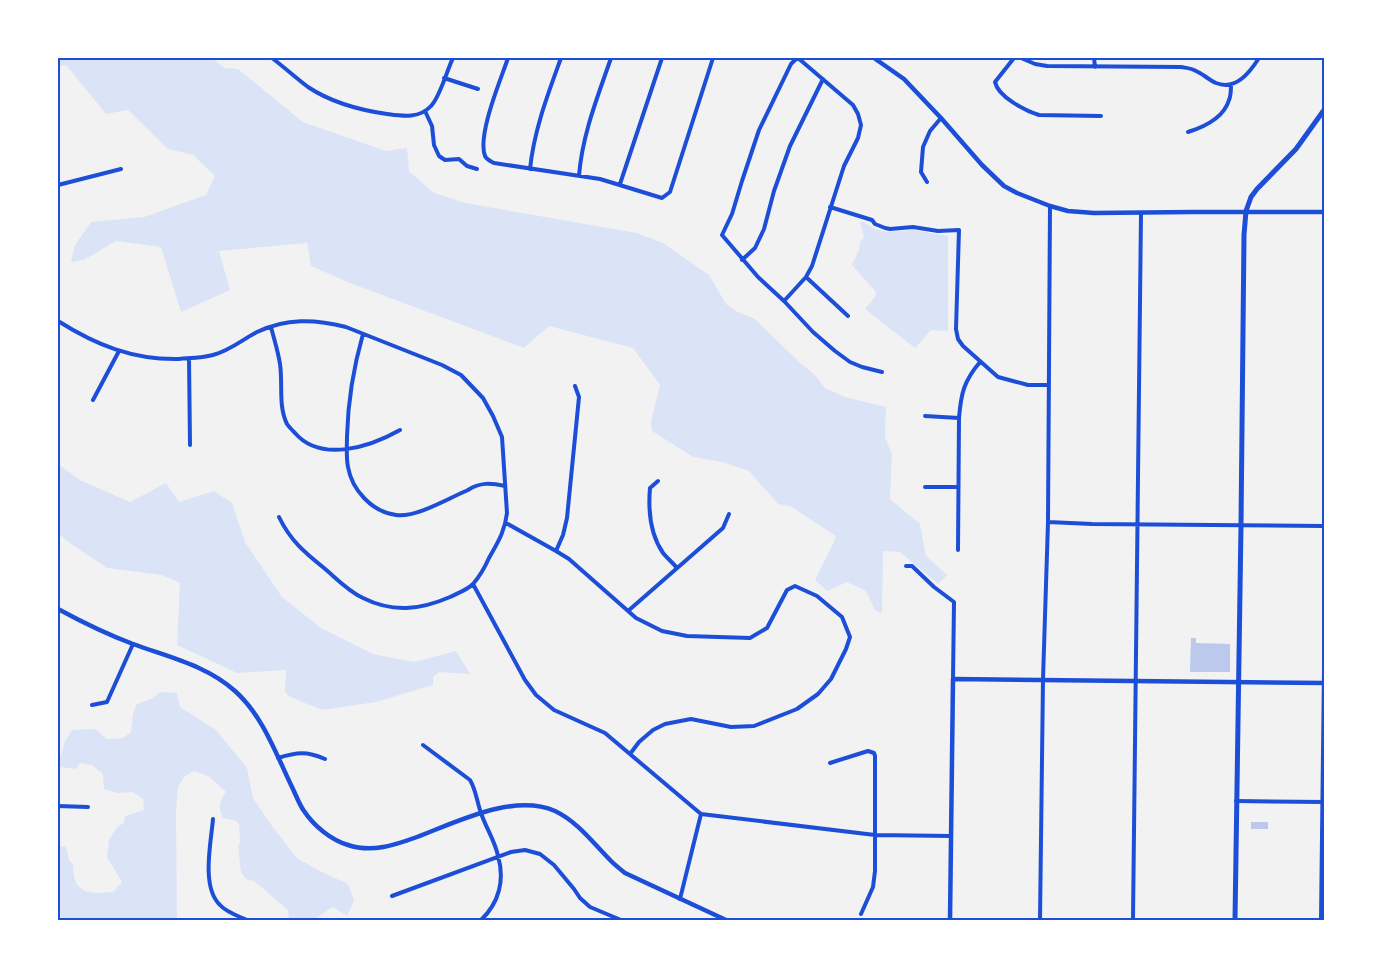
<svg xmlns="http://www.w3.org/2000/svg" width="1382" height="978" font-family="Roboto,sans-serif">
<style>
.green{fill:#dbe4f7}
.building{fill:#bdc9ec}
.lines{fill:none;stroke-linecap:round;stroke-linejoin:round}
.minor{stroke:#1d4ed8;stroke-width:4}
.tertiary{stroke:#1d4ed8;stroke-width:4.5}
.secondary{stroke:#1d4ed8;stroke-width:5}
.neatline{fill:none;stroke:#1d4ed8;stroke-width:2}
</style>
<rect width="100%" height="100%" fill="#f2f2f2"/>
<!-- green -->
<path class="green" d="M58,58H212L224,68L238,69L303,122L386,151L407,148L409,171L434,193L465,203L637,233L663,243L709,275L726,304L736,311L755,319L799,362L815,375L825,388L845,397L886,407L885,437L892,455L890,499L920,524L926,556L947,575L938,584L900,552L883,551L882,613L875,610L866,591L847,582L827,591L815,580L834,542L836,536L790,506L778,504L749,471L722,462L693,457L652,431L651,421L660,385L633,348L549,326L524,348L350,283L311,266L307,243L219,251L230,290L181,312L161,247L116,241L84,260L71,262L75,245L91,222L144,217L206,195L215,176L193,155L168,149L128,110L106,114L66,65L58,67Z
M860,222H864L875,229L887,232L913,230L948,236V331L931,330L915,348L865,309L875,297L876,292L852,265L859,250L860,242L864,238Z
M58,464L80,480L130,502L166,483L179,502L214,491L232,503L245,542L282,597L321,628L373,654L414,662L456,651L470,674L439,672L433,677V685L376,702L322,710L288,696L285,691L286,670L237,673L177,645L180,583L162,575L107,568L71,544L58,533Z
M160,692L177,693L180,707L216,730L247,768L253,798L272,826L297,858L320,871L348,884L354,901L347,916L333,907L313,920H289L288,910L254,881L246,879L241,873L238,846L240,842L239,824L236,821L223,818C218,806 219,802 226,792L208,776L194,771L185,776L178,787L176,811L177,920H59L58,910V846L66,847L69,860L73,864L74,877L77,885L85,891L96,893L113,892L122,882L107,857L109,840L117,827L124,823L125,816L144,810L143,799L133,792L117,793L104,789L103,774L92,765L80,763L76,769L61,767L59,762L65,741L72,730L95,729L107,739L123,738L131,732L133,714L137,704L153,698Z"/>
<!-- building -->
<path class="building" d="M1191,638H1196V643L1230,644V672H1190Z
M1251,822H1268V829H1251Z"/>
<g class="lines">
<!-- minor -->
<path class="minor" d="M272,58C284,67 296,78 308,87C332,103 359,110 387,114C402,116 419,119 431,106C440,97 447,70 453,58
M508,58C501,79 477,135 485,156C487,160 490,161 494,163L600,179L662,198L670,192L713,58
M797,58L791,64L759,130L742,181L732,214L722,235L758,277L784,301L813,332L835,351L850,362L862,367L882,372
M1014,58L995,82C998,97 1026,111 1039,115L1101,116
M1021,58L1035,64L1047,66L1181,67C1186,68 1191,68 1196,71C1203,74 1209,80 1216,83C1236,91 1250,72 1259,58
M1094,58L1095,67
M444,78L478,89
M425,111L432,126L434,145L439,156L445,160L459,159L467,166L477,169
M1188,132C1204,127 1224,117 1229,100C1231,96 1231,89 1231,84
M530,169C534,130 548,94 561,58
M579,176C582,135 598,96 611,58
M927,182L921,172L923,147L930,131L941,118
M620,184L662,58
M58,185L121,169
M830,207L872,220L875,224L885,228L890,229L913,227L938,231L959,230L956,329L958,339L963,346L998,377L1028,385H1049
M742,260L755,248L764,229L774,191L790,146L823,79
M806,277L848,316
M784,301L806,277L812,266L844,166L858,138L861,125L858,114L853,105L798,58
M58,321C96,345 133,360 179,359C190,358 202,358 213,355C229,351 242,340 257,332C286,318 315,319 346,327L442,365L461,375L483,398L493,416L502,437L507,513C505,531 498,542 489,558C485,567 480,576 473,584C467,590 458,593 450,597C420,610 393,613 363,598C348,591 336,578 324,568C304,552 290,540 279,517
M271,327C274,339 278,351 280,364C283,384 278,406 287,424C289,427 292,430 295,433C321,463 370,447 400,430
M363,334C353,369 348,400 347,436C347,446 346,457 348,467C352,490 372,512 396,515C416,518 449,498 468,490C480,482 491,483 505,486
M189,358L190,445
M93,400L119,351
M925,416L959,418
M658,481L650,488C648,511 650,534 663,553C667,558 673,563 677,568
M925,487H958
M1048,522L1092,524L1324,526
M506,523L556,551L569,559L636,618L662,631L687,636L750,638L767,628L787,590L795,586L817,596L842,617L850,637L846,649L831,679L818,694L797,709L754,726L731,727L691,719L665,724L653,730L639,742L630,754
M958,550L959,418C961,393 964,381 980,362
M556,551L563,535L567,518L579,397L575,386
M906,566H912L934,587L954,602L953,679
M473,584L525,680L536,695L554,710L605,733L701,814L875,835L951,836
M628,611L723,528L729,514
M92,705L107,702L133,644
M423,745L470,780C476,790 477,802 481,813C486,828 495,841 498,856C505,880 499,903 481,920
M278,758C297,752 307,751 325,759
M830,763L868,751L874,753L875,756V871L873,887L861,914
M1236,801L1324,802
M58,806L88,807
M213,819C211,843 201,887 220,905C226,912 238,916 247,920
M392,896L511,852L525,850L540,854L554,865L574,889L580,898L590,907L621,920
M680,899L701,814
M1040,920L1043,679L1048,522L1050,206
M1133,920L1141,213
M1321,920L1324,669"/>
<!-- tertiary -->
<path class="tertiary" d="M874,58L904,79L941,118L982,165L1004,186L1017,193L1050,206L1068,211L1094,213L1193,212H1324
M58,609C82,622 106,634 133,644C168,657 206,665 235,691C263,716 276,754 292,787C296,795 299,804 304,811C314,826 331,840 348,845C372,853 395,845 417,837C457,822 513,793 555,811C578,822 593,843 611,861C615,865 620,869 625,873L726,920
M950,920L953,679L1324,683"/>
<!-- secondary -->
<path class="secondary" d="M1235,920L1241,525L1244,235L1246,211L1251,197L1257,189L1296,149L1324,110"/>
</g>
<!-- border -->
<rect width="1382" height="978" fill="none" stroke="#ffffff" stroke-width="118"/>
<rect x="59" y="59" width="1264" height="860" class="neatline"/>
</svg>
